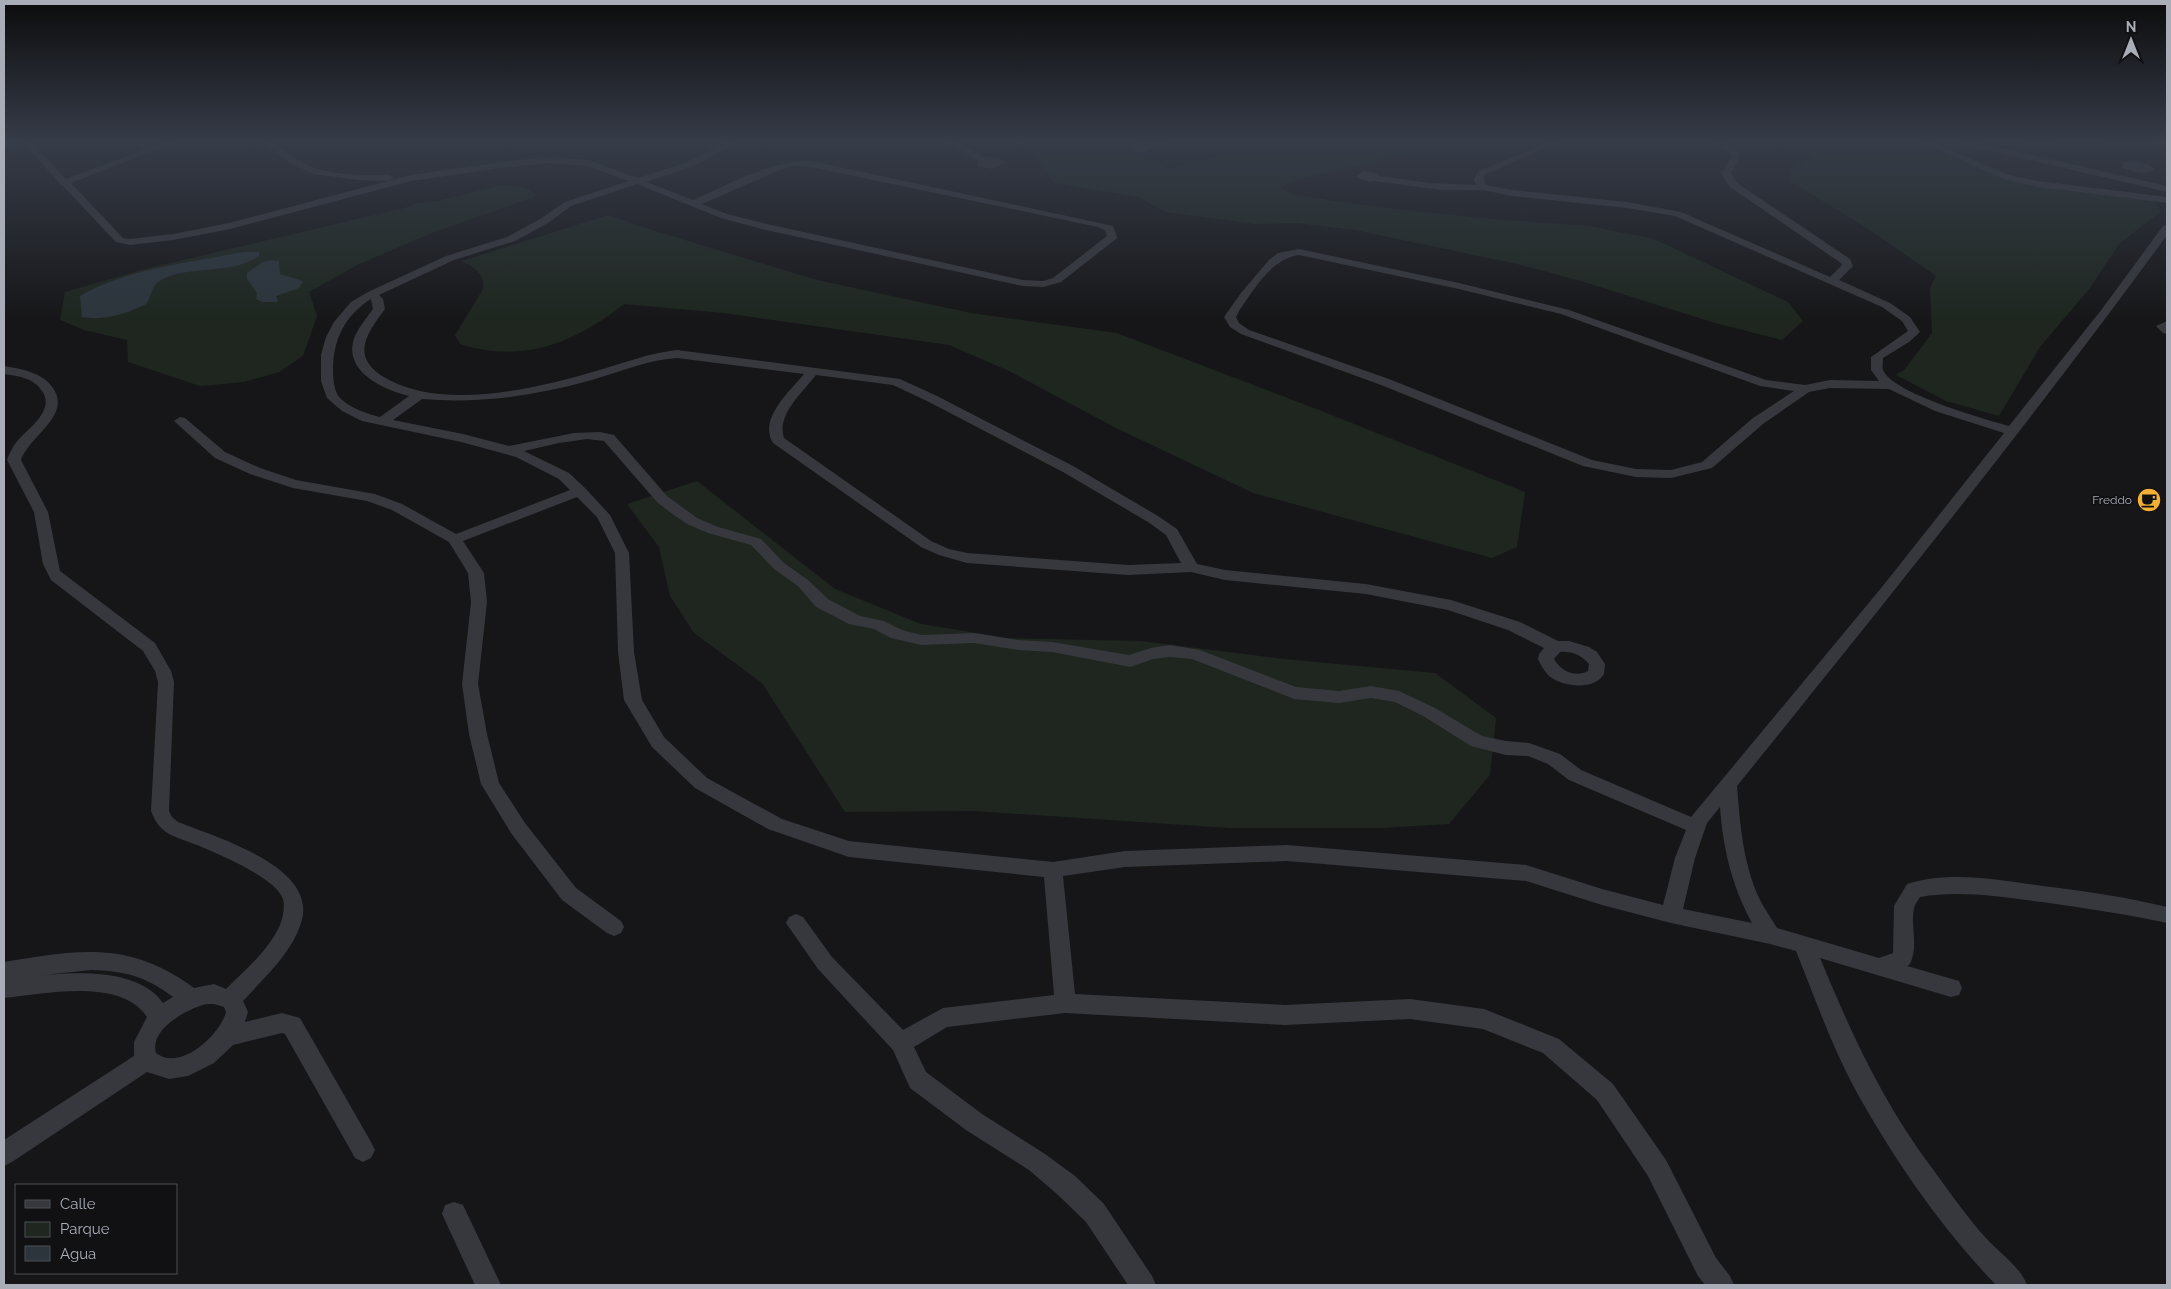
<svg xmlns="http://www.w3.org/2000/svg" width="2171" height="1289" font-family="Raleway,sans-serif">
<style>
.green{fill:#1e261f}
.water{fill:#2c353c}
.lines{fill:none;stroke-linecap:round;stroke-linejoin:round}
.street{fill:#37383d;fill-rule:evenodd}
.labels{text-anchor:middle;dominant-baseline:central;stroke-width:4;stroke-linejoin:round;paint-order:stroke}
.poi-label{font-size:12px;fill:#a8adb8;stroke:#111113;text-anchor:end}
</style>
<rect width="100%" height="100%" fill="#161618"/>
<!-- green -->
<path class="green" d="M1023,142H1121L1127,150L1170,169L1271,142H1447L1431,148L1292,181L1280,188L1296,195L1370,206L1491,219L1589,226L1654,239L1788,302L1803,321L1782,340L1715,323L1581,281L1517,264L1355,230L1297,223L1255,224L1166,212L1138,197L1058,184L1053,181Z
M1784,142H1917L2004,179L2056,189L2154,201L2161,211L2119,244L2090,288L2040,347L1999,416L1946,401L1896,375L1905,369L1932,333L1930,288L1936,276L1870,230L1790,181L1791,169L1813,156Z
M501,185L526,188L537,196L434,232L357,265L309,292L317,316L303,356L279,372L244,382L200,386L128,362L127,340L84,330L60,320L65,292L145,269L404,208L418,203L438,201Z
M608,215L652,230L817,280L971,313L1117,333L1319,410L1525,492L1517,547L1492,558L1253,493L1116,428L1009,371L949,345L724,313L624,304C575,343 522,364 460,344L455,335L483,289C485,273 474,268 462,261Z
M697,481L835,589L921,624L1007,638L1141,641L1284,659L1435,673L1496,718L1490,775L1449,824L1381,828H1229L973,811L845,812L762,683L694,633L670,596L659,547L627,504Z"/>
<!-- water -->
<path class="water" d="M243,252H259V256C228,277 182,263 157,283C151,288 151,298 146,304C126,314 105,321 82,317L80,296C128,268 189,263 243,252Z
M270,260L279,261L280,274L303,281L299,288L276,296L278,301L277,302H262L256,299L257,293L247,279V273L263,262Z"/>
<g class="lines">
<!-- street -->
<path class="street" d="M22,142H31L66,179L164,142H175L71,183L123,238L130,239L173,234L229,223L411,175L501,162L546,157L588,160L638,178L688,162L728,142H738L694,166L646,182L693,200C729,185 773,159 811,161L1113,226L1117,237L1116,239L1061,282L1043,287L1023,286L766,230L721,218L637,184L571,206L548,223L515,241L454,260L379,295L383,299L385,309C368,332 350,355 382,376C439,412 535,389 596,371C624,363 649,353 677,350L900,379L937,396L1073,466L1158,516L1177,529L1197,564L1225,570L1366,584L1451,600L1520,622L1558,641H1569L1589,647L1597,652L1605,664L1604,674C1594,691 1563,687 1549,676C1544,671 1541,665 1538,659L1539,654L1544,648L1508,630L1448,610L1366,594L1225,580L1191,572L1128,575L967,563L939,555L921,547L773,443C758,419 790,391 804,374L677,358C646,360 618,373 588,381C534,396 478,404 422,399L393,420L463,434L509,446L574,433L600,432L614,435L667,496L697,518L718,527L761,539L784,563L808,580L828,599L860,616L884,621L902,630L921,635L974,633L1018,640L1052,642L1129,655L1151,648L1170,645L1200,650L1296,687L1339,691L1371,686L1399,691L1435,708L1482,736L1506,741L1529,743L1560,754L1581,770L1691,817L1882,587L2004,433L1935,411L1889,389L1830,388L1809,392L1763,424L1712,468L1671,478L1636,477L1583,466L1381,385L1241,334L1230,327L1224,317L1241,293L1269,260L1278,253L1299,249L1459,283L1569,310L1766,380L1805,385L1830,380L1879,381L1871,370V357L1908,331L1902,321L1882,307L1675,216L1627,208L1512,196L1483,190H1442L1374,181L1370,182L1356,177L1364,171L1376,173L1380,176L1429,183L1477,185L1474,181L1477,172L1549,142H1560L1484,175V181L1486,185L1512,190L1627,202L1681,212L1830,277L1842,265L1841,263L1730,187L1721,173L1732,156L1729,152L1712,142C1724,141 1735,144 1740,156L1731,173L1737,183L1850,259L1853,266L1839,280L1890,303L1910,317L1920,332L1909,342L1883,358C1883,362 1882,366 1883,370C1892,393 1984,419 2009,426L2102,309L2163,226L2167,225V235C2030,423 1883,605 1737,786C1740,824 1743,863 1759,898C1764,908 1771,918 1777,928L1879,958L1893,953L1894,906L1907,884C1950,870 1999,880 2043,886C2085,891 2126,897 2167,907V923C2126,914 2084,908 2042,902C2002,897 1961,890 1920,897C1918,900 1915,904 1914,908C1910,926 1919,945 1910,964L1907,966L1959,981L1962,988L1959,995L1951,997L1820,958C1851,1033 1883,1103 1932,1168C1949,1191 1966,1216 1985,1237C1999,1253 2020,1266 2027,1285H1996C1941,1228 1895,1161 1856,1091C1832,1047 1815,998 1796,951L1770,944L1671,923L1602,905L1526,881L1287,861L1125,867L1063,876L1075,994L1285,1005L1410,999L1484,1009L1559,1039L1613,1084L1666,1160L1716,1258L1730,1276L1734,1285H1705L1698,1276L1648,1176L1597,1100L1543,1053L1483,1029L1410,1019L1285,1025L1065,1013L947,1027L914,1047L926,1072L982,1114L1045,1154L1075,1176L1104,1204L1152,1276L1156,1285H1128L1086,1222L1057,1194L1029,1170L966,1130L910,1088L893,1050L818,969L786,923L789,917L796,914L803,917L832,957L903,1030L943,1008L1054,995L1044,877L849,857L768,829L695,788L652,747L624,700L618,652L615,553L597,517L577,497L463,541L484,573L487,602L478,684L487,734L499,783L525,823L576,888L621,921L624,927L621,933L614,936L607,933L562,900L511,833L481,784L469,734L462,684L471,602L468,573L449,542L392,510L367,501L293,488L250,474L215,458L174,421L180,417L185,418L225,452L260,468L296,480L375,494L402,504L456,534L570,490L559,479L516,457L461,442L362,421L342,411L327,398L321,381V355L326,337L334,322L351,302L368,292L446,256L507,237L540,219L565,202L629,181L587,166L546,163L501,168L411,181L230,229L173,240L130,245L116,242L63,186L60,185L59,182ZM795,166L811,167L1098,227L1105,230L1107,236L1053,278L1043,281L1023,280L767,224L727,214L702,204L780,170ZM1299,255L1459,289L1561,314L1760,386L1794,391L1753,418L1702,462L1671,470L1636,469L1592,460L1389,379L1249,330L1239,323L1236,317L1239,311C1254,289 1271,259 1299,255ZM371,299L373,309C366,319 356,330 353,342C346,374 386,390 409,396L380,417C367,414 348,407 339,397C334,390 333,379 333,370C333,340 345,315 371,299ZM816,375L893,385L929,402L1063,472L1148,522L1166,535L1181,563L1128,565L967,553L949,549L931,541L784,438C776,415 803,392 816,375ZM587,439L604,441L657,502L671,513L687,524L708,533L751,545L774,569L798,586L816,607L849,624L874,629L891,638L921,645L974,643L1018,650L1052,652L1130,667L1153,659L1170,657L1192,659L1294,699L1339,703L1371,698L1395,702L1423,716L1471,746L1506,755L1528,756L1548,764L1569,780L1686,830L1675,858L1663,905L1602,889L1526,865L1287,845L1125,851L1053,862L849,841L782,819L707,778L664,737L642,700L634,652L629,553L610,515L585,488L569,473L524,451L559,443ZM1560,652C1572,651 1581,655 1589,664L1588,671C1575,678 1561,671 1554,659ZM1720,807C1723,849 1732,886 1752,923L1683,909L1695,858L1707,823Z
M262,142C281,142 295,161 312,167C336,176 364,175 389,175L394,178L389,181L359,180L313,174L289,162Z
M948,142H958L984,157H999L1005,162L992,169L978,166L977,160Z
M1138,142H1167L1141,153L1131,150V146Z
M1920,142H1931L2009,175L2038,181L2167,197V203L2038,187L2006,180Z
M1962,142H1976L2167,186V192L1966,145Z
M2026,142H2053L2054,144C2046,150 2033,148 2026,142Z
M2102,142H2157L2153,145H2106Z
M2131,160L2148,164L2154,169C2144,176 2133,171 2123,168V162Z
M2167,321V334L2163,333L2156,326Z
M4,366C22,369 42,372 53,388C72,416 29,436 21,460L48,512L60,571L155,643L171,671L174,682L169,811L172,817L178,822C215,837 320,867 301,923C291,954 264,978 243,1001L248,1012L245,1022L282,1013L300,1018L371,1142L375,1150L371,1158L363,1162L355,1158L285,1034L282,1033L233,1045L214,1063L188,1076L169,1079L147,1072L12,1162L4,1166V1140L134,1056V1042L147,1017C121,977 44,994 4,998V962C79,950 129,940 194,988L214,984L226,989C245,970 269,950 280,925C283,918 285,907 283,899C275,877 218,854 197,845C174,836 160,835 151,811L158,682L155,671L143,651L51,580L43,564L34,512L7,460C10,452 13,446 19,439C30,427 55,410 42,391C34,378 18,376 4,374ZM91,970C125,971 145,976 173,997L163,1003C138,967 72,972 34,976ZM207,1004H214L224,1007L226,1012C220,1035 180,1072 156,1053C149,1029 188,1008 207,1004Z
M454,1202L463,1205L501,1285H475L442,1214L445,1205Z"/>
</g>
<!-- sky -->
<linearGradient id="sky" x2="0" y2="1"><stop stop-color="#0c0c0d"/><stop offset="0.44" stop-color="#363c48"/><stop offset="1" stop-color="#363c48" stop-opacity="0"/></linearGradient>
<rect width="2171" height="322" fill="url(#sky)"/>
<!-- icons -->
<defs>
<g id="cafe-disc" transform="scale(1.25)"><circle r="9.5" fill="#f2b134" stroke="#111113"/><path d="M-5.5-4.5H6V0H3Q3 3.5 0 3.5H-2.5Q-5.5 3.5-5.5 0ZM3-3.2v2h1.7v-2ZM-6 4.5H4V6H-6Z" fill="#111"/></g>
</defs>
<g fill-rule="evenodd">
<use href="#cafe-disc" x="2149" y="500"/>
</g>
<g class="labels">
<!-- poi labels -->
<g class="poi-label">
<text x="2132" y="500">Freddo</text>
</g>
</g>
<!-- border -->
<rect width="2171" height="1289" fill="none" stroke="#a8adb8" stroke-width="10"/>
<!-- legend -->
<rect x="15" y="1184" width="162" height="90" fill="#111113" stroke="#4d4f55"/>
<rect x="25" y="1200" width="25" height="8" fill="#37383d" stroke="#4d4f55"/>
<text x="60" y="1209" font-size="15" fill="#a8adb8">Calle</text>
<rect x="25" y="1222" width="25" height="15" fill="#1e261f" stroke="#4d4f55"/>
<text x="60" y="1234" font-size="15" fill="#a8adb8">Parque</text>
<rect x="25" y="1246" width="25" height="15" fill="#2c353c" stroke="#4d4f55"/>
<text x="60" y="1259" font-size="15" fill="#a8adb8">Agua</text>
<!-- north arrow -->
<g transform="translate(2131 40)" stroke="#111113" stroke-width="4" paint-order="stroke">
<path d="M0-4L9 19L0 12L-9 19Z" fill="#a8adb8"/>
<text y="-8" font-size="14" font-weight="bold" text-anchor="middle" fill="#a8adb8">N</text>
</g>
</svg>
